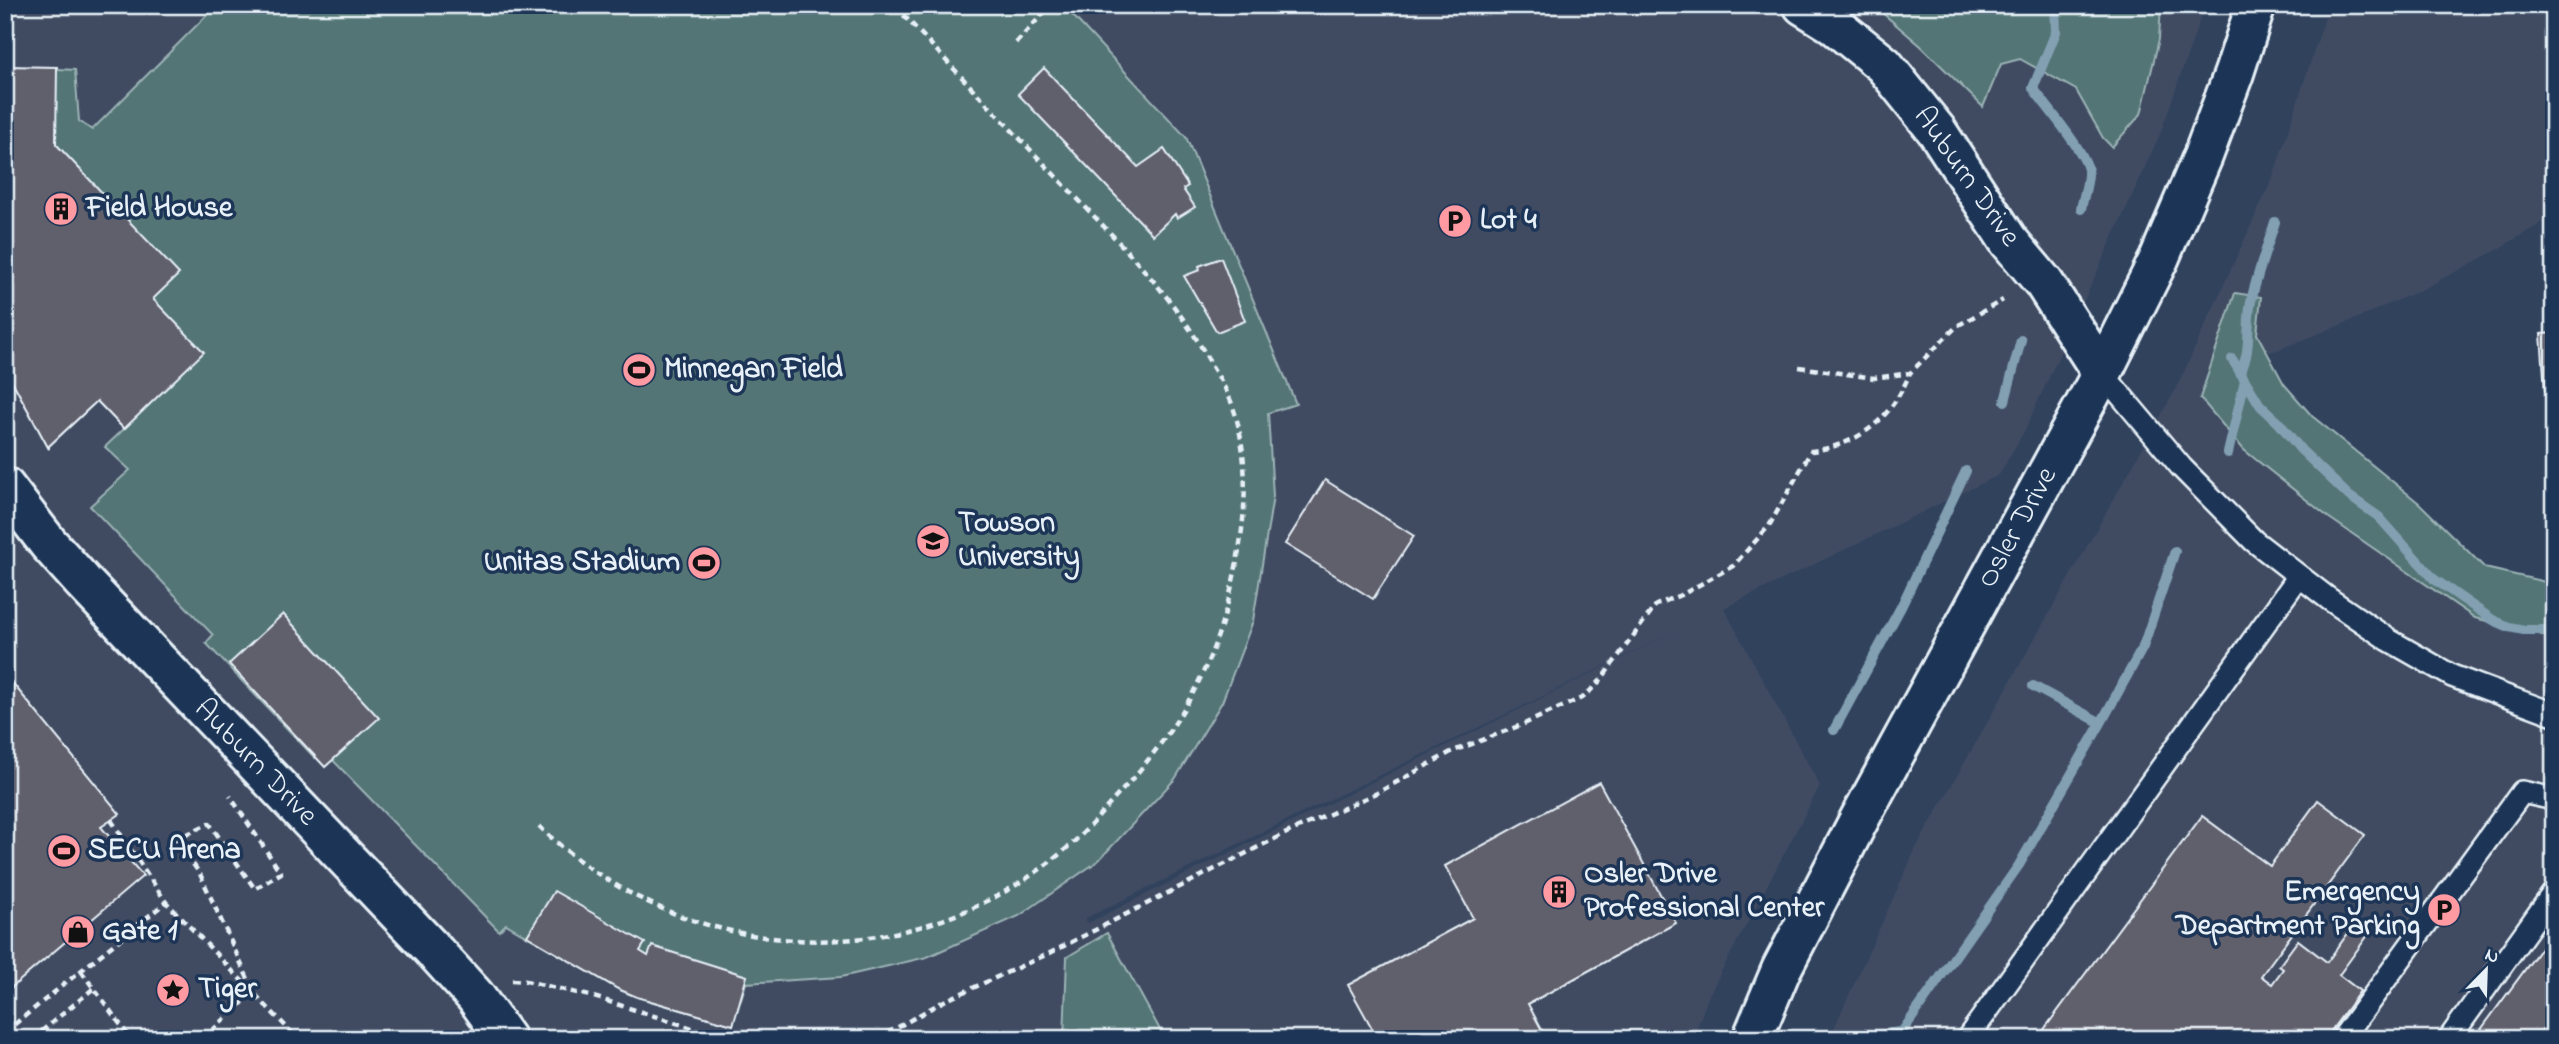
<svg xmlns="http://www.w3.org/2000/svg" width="2559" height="1044" font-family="'Indie Flower',sans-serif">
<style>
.built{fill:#3f4b62;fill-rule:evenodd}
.green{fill:#527575;stroke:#9db3b6;stroke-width:2}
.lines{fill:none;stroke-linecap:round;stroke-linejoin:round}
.stream{stroke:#82a0b2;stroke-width:10}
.building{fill:#615f6c;stroke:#e8f1f8;stroke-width:2}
.lane-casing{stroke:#e8f1f8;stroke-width:26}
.street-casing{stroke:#e8f1f8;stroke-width:44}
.secondary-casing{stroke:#e8f1f8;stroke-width:44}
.path{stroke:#e8f1f8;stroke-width:4.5;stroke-dasharray:7 5;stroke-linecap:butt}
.lane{stroke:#1d3557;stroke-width:21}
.street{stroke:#1d3557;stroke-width:38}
.secondary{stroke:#1d3557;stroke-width:38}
.labels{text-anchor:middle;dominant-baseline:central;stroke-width:7;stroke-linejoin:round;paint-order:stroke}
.street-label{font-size:30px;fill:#e8f1f8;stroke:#1d3557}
.poi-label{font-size:30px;font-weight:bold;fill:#e8f1f8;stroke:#1d3557;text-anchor:start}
</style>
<rect width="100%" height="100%" fill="#31425d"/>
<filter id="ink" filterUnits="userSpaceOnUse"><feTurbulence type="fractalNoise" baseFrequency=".0143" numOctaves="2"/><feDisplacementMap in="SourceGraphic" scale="14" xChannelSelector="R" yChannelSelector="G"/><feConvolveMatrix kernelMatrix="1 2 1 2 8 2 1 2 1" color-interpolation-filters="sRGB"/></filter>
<g filter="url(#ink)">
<!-- built -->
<path class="built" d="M5,5H2205L2161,132L2025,430L1999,475L1724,608L1820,786L1709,995L1693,1039H5ZM1679,630L1088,923L1085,919L1086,918Z
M2329,5H2554V216L2495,251L2425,288L2353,320L2280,349L2205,373L2479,597L2554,612V1039H1829L1915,850L2177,387L2273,177Z"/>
<!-- green -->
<path class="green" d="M217,5H1063L1186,137L1296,404L1268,413L1273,496L1253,621L1222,702L1175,779L1098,861L1019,916L927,957L841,977L746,983L733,1025L637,997L618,989L506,924L499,931L323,750L315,758L206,643L213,635L90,506L130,470L105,447L124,429L97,401L49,446V449L5,368V66L75,70L79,121L92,130Z
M1873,5H2161L2159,39L2141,114L2112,147L2103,138L2076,90L2020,59L2001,64L1983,107L1921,46Z
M2235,293L2261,297L2257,334L2284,384L2312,416L2419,503L2485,568L2554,584V638L2475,618L2328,517L2244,450L2200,398Z
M1107,933L1165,1039H1064L1067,957Z"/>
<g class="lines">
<!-- stream -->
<path class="stream" d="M2055,5L2056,32L2033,88C2046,106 2085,152 2088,170C2089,182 2083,197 2081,209
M2232,359L2260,405L2279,423L2301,450L2349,496L2379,517L2434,579L2493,620L2509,627L2524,630H2554
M2240,373C2253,349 2245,322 2252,297C2258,272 2267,247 2275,222
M2005,401L2021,340
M2228,453L2245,380
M2033,686L2101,723
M1834,730L1901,607L1966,471
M1845,1039L1901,1032
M1897,1039L2019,865L2101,723L2143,647L2175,551"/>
</g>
<!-- building -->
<path class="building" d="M5,66L57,67L56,144L179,274L153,299L204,352L124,429L97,401L49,446V449L5,368Z
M1044,68L1138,167L1164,149L1188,186L1183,189L1195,207L1177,218L1175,214L1153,235L1018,94Z
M1221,258L1245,321L1217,332L1184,276L1200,270L1199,266Z
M2554,333V390H2545L2541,334Z
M1325,480L1414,536L1373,599L1285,544Z
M283,614L379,718L325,767L229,664Z
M5,674L120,814L101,827L143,876L5,993Z
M1599,782L1676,923L1528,1004L1543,1032L1531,1039H1378L1348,985L1473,918L1445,866Z
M2318,800L2365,835L2261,976L2272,984L2283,969L2279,966L2298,940L2327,962L2357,921L2371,931L2339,975L2360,991L2325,1039H2037L2202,816L2270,866Z
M554,891L645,943L640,951L648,956L652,946L747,976L733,1025L637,997L618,989L527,936Z
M2554,930V1039H2474Z"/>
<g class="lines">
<!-- lane casing -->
<g class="lane-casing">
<path id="lane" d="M2102,373L2182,468L2254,541L2329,599L2389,640L2452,676L2554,714
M1967,1039L2299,576
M2342,1039L2522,792L2554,799
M2449,1039L2554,892"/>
</g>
<!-- street casing -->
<g class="street-casing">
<path id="street" d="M1803,5L1832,23L1884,65L1937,131L2008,240L2044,283L2102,373
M5,487L48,543L83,582L436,953L475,996L506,1039"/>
</g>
<!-- secondary casing -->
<g class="secondary-casing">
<path id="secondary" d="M1752,1039L1781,970L1860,818L2102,373L2159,259L2203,156L2234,73L2256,5"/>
</g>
<!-- path -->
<path class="path" d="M1016,43L1051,5
M1799,367L1874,378L1910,373L1957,326L2003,300
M111,820L166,902L298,1039
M539,826C681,965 905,982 1061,853C1082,836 1099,816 1117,796C1172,736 1207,682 1228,602C1244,539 1254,467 1232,404C1227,391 1220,379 1213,368C1178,300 1124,248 1072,193C1012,131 953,68 894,5
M81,971L131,1039
M512,980L526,981L594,997L727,1039
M5,1032L166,902
M32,1039L94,988
M203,1039L254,992L200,874L176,840L209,823L255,889L281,873L230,796
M877,1039L942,1002L1050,953L1280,836L1377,793L1451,752L1524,724L1584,697L1600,681L1656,605L1683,594L1733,566L1769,526L1811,451C1860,445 1891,419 1910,373"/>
<!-- lane -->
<use href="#lane" class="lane"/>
<!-- street -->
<use href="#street" class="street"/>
<!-- secondary -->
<use href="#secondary" class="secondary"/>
</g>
</g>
<!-- icons -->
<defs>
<g id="building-disc" transform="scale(1.75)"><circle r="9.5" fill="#ff9aa2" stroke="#1d3557"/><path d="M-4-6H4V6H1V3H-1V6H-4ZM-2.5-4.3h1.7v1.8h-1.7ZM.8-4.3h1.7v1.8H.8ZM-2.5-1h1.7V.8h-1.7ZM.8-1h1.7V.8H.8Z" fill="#111"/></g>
<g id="parking-disc" transform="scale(1.75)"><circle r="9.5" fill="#ff9aa2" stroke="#1d3557"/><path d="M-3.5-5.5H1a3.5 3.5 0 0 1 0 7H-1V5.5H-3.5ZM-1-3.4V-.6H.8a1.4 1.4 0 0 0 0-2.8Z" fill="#111"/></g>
<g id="stadium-disc" transform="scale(1.75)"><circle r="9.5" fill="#ff9aa2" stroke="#1d3557"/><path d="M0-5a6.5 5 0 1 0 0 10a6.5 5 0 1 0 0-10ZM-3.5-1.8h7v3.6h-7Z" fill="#111"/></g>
<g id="university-disc" transform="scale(1.75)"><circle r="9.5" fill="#ff9aa2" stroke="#1d3557"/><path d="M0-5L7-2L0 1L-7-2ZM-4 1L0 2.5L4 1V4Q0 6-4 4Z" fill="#111"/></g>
<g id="shop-disc" transform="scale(1.75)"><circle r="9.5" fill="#ff9aa2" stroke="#1d3557"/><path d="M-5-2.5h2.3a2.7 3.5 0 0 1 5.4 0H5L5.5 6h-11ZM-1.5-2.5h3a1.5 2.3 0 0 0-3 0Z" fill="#111"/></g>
<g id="sight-disc" transform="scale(1.75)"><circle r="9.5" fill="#ff9aa2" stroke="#1d3557"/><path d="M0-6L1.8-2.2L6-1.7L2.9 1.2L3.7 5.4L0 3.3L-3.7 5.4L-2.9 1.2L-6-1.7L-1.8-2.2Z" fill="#111"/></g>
</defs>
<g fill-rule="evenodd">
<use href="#building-disc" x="61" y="209"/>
<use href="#parking-disc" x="1455" y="221"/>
<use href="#stadium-disc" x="639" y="370"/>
<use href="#university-disc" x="933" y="541"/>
<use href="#stadium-disc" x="704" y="563"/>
<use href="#stadium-disc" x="64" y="851"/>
<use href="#building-disc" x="1559" y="892"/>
<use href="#parking-disc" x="2444" y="910"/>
<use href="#shop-disc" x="78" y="932"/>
<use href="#sight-disc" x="173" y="990"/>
</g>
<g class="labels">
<!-- street labels -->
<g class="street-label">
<text transform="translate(1966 177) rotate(55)">Auburn Drive</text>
<text transform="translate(2018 528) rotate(-61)">Osler Drive</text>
<text transform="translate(255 763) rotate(46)">Auburn Drive</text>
</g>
<!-- poi labels -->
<g class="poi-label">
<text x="86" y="209">Field House</text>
<text x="1480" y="221">Lot 4</text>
<text x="664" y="370">Minnegan Field</text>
<text x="958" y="524">Towson<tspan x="958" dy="34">University</tspan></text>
<text x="680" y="563" text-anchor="end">Unitas Stadium</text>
<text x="88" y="851">SECU Arena</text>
<text x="1584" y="875">Osler Drive<tspan x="1584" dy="34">Professional Center</tspan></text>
<text x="2420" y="893" text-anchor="end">Emergency<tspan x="2420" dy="34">Department Parking</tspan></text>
<text x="102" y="932">Gate 1</text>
<text x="198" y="990">Tiger</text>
</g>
</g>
<!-- margin -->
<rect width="2559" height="1044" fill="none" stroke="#1d3557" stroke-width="28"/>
<rect x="14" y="14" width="2531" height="1016" fill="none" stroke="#e8f1f8" stroke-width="2.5" filter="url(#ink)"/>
<!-- north arrow -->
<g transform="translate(2486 970) rotate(23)" stroke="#1d3557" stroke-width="5" paint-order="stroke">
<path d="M0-5L12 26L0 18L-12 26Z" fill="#e8f1f8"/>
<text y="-10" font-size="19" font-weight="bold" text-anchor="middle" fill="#e8f1f8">N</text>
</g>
</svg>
